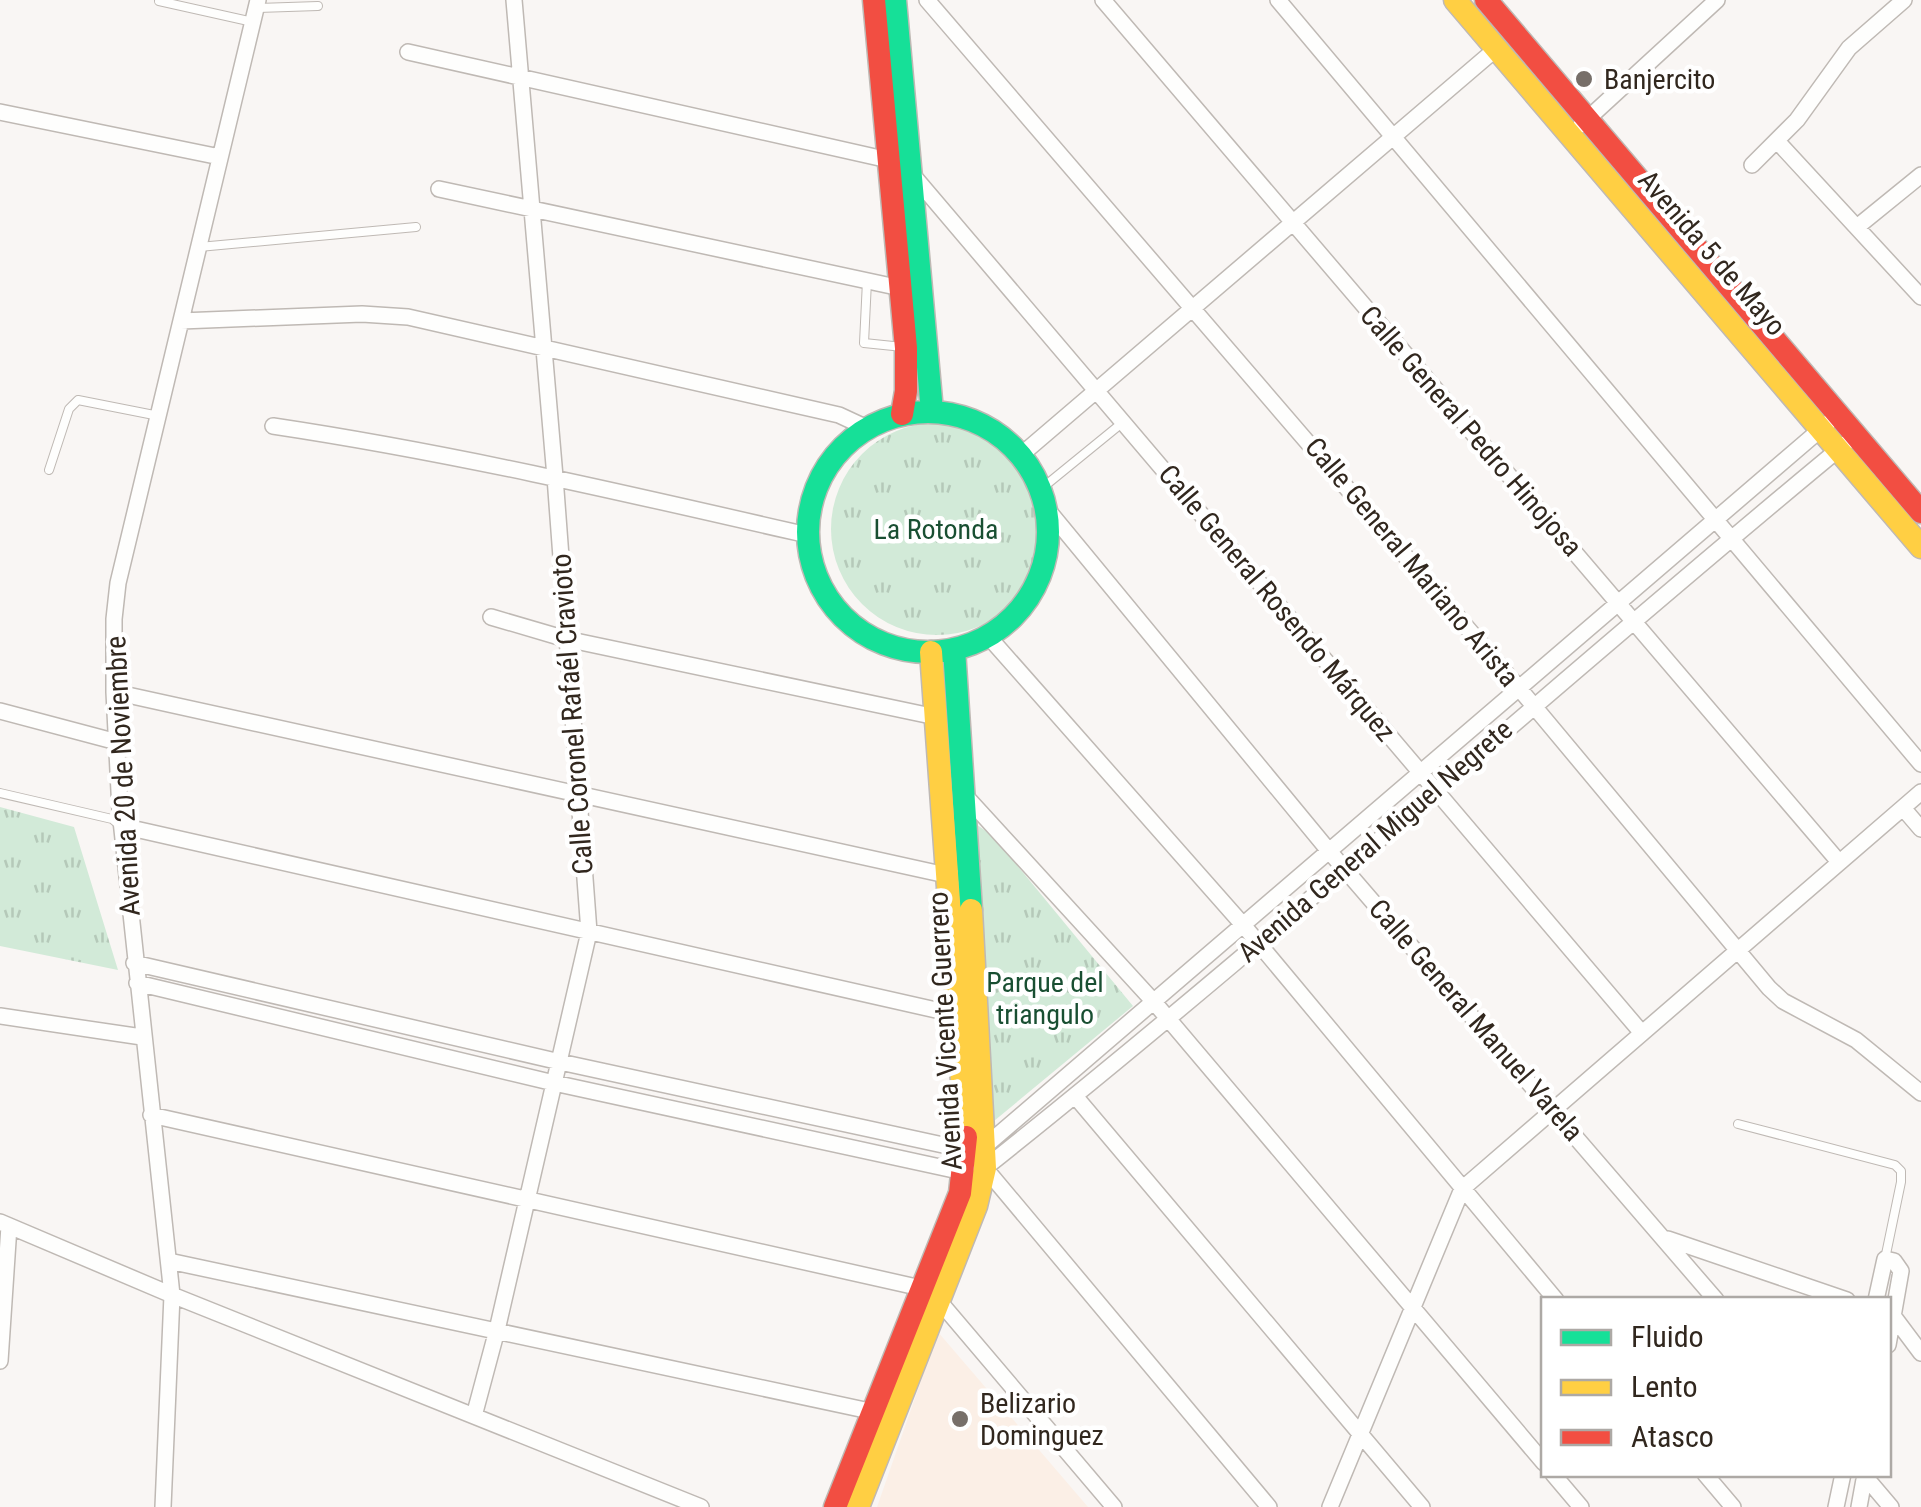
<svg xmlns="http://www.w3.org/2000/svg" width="1921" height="1507" font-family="'Roboto Condensed',sans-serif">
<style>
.education{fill:#fbefe6}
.park{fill:url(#park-tufts)}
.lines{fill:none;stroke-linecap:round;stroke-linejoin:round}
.lane-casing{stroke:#bfb9b4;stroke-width:10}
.street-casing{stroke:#bfb9b4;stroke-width:18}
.fast-casing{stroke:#bfb9b4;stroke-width:25}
.slow-casing{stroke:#bfb9b4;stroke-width:25}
.jam-casing{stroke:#bfb9b4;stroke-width:25}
.lane{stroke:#fefefd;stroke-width:8}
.street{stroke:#fefefd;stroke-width:15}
.fast{stroke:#16e098;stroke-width:22}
.slow{stroke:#ffcf43;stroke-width:22}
.jam{stroke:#f24e42;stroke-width:22}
.poi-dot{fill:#776f69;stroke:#fff;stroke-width:4}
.labels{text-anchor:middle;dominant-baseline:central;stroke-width:9;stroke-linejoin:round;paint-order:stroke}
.poi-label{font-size:28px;fill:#31271e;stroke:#fff;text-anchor:start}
.street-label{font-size:28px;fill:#31271e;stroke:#fff}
.park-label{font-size:28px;fill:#194f32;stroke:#fff}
</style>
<defs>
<pattern id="park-tufts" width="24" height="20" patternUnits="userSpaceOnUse" patternTransform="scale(2.5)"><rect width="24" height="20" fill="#d2ead8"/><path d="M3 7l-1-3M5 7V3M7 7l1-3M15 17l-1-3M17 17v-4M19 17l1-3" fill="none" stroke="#b5c9b9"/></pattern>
</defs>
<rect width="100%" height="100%" fill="#f9f6f4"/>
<!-- education -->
<path class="education" d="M938,1332L1088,1507H877Z"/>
<!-- park -->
<path class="park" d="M831 529a106 106 0 1 1 212 0a106 106 0 1 1-212 0Z
M0,807L74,827L118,970L0,946Z
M970,820L993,836L1133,1006L994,1121Z"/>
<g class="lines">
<!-- lane casing -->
<g class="lane-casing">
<path id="lane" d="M159,1L253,22
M258,8L318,6
M199,247L416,227
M867,281L864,343L903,347
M49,470L69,409L78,400L159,416
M1041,489L1122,423
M0,793L112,819L118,824
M1738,1124L1895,1165L1901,1171V1182L1885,1259"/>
</g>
<!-- street casing -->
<g class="street-casing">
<path id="street" d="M927,0L1518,687L1769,988L1783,1001L1856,1040L1921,1093
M1103,0L1839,862
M1278,0L1921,764
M408,52L893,161
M0,112L220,157
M1581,125L1717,0
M1777,141L1921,297
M1752,165L1797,120L1849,48L1904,0
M912,174L1641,1032
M439,189L910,290
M1857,227L1921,175
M181,321L362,314L408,317L839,415L867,428
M273,426C453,453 629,494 807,535
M1021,455L1497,48
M1047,509L1329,851L1716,1300
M491,617L566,639L936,717
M988,636L1244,926L1556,1300
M114,692L955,877
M0,711L117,742
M961,791L1154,1002L1544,1463
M1903,808L1921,829
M122,826L967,1017
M134,963L560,1062L966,1150L984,1147L1828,423
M137,983L554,1083L963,1172L985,1168C1278,935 1556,682 1845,444
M0,1016L142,1037
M1075,1096L1422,1507
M151,1115L921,1288L940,1302L1114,1507
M985,1168L1269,1507
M0,1222L172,1295L701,1507
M1668,1239L1847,1300
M169,1261L879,1413
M1876,1300L1885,1259L1894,1261L1901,1271L1888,1345
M1894,1317L1921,1353
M0,1361L9,1226
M474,1416L497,1330L589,932L555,477L514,0
M1553,1474L1581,1507
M1705,1474L1733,1507
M1863,1474L1891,1507
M163,1507L172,1295L120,811L114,692V619L118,583L258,0
M1330,1507L1462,1189L1921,792
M1836,1507L1843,1474
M1859,1507L1865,1474"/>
</g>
<!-- fast casing -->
<g class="fast-casing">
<path id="fast" d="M895,0L932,411
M808 532a120 120 0 1 1 240 0a120 120 0 1 1-240 0Z
M954,649L971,910"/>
</g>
<!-- slow casing -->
<g class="slow-casing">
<path id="slow" d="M1455,0L1921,547
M931,652L966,1137
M858,1507L976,1206L985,1168L971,910"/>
</g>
<!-- jam casing -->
<g class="jam-casing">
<path id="jam" d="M874,0L906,348V391L902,414
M1486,0L1921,512
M835,1507L960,1193L966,1137"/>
</g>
<!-- lane -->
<use href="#lane" class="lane"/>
<!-- street -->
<use href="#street" class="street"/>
<!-- fast -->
<use href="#fast" class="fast"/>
<!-- slow -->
<use href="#slow" class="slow"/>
<!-- jam -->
<use href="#jam" class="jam"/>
</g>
<!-- markers -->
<g class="poi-dot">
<circle cx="1584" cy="79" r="10"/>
<circle cx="960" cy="1419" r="10"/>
</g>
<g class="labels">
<!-- poi labels -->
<g class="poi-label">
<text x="1604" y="79">Banjercito</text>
<text x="980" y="1403">Belizario<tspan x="980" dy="32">Dominguez</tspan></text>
</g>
<!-- street labels -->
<g class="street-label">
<text transform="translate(1712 253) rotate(49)">Avenida 5 de Mayo</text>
<text transform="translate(1471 431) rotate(49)">Calle General Pedro Hinojosa</text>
<text transform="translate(1412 562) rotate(50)">Calle General Mariano Arista</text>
<text transform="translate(1277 603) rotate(50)">Calle General Rosendo Márquez</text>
<text transform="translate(572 714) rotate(-94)">Calle Coronel Rafaél Cravioto</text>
<text transform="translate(123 776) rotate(-93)">Avenida 20 de Noviembre</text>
<text transform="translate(1375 841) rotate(-41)">Avenida General Miguel Negrete</text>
<text transform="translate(1476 1020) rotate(49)">Calle General Manuel Varela</text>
<text transform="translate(945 1031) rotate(-93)">Avenida Vicente Guerrero</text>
</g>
<!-- park labels -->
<g class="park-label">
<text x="936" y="529">La Rotonda</text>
<text x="1045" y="982">Parque del<tspan x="1045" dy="32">triangulo</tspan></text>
</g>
</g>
<!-- legend -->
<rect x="1541" y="1297" width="350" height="180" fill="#ffffff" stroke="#ada9a5" stroke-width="2.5"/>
<rect x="1561" y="1330" width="50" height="15" fill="#16e098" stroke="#ada9a5" stroke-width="2.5"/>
<text x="1631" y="1347" font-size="30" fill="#31271e">Fluido</text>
<rect x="1561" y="1380" width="50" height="15" fill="#ffcf43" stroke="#ada9a5" stroke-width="2.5"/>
<text x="1631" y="1397" font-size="30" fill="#31271e">Lento</text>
<rect x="1561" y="1430" width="50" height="15" fill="#f24e42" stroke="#ada9a5" stroke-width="2.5"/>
<text x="1631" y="1447" font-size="30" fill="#31271e">Atasco</text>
</svg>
